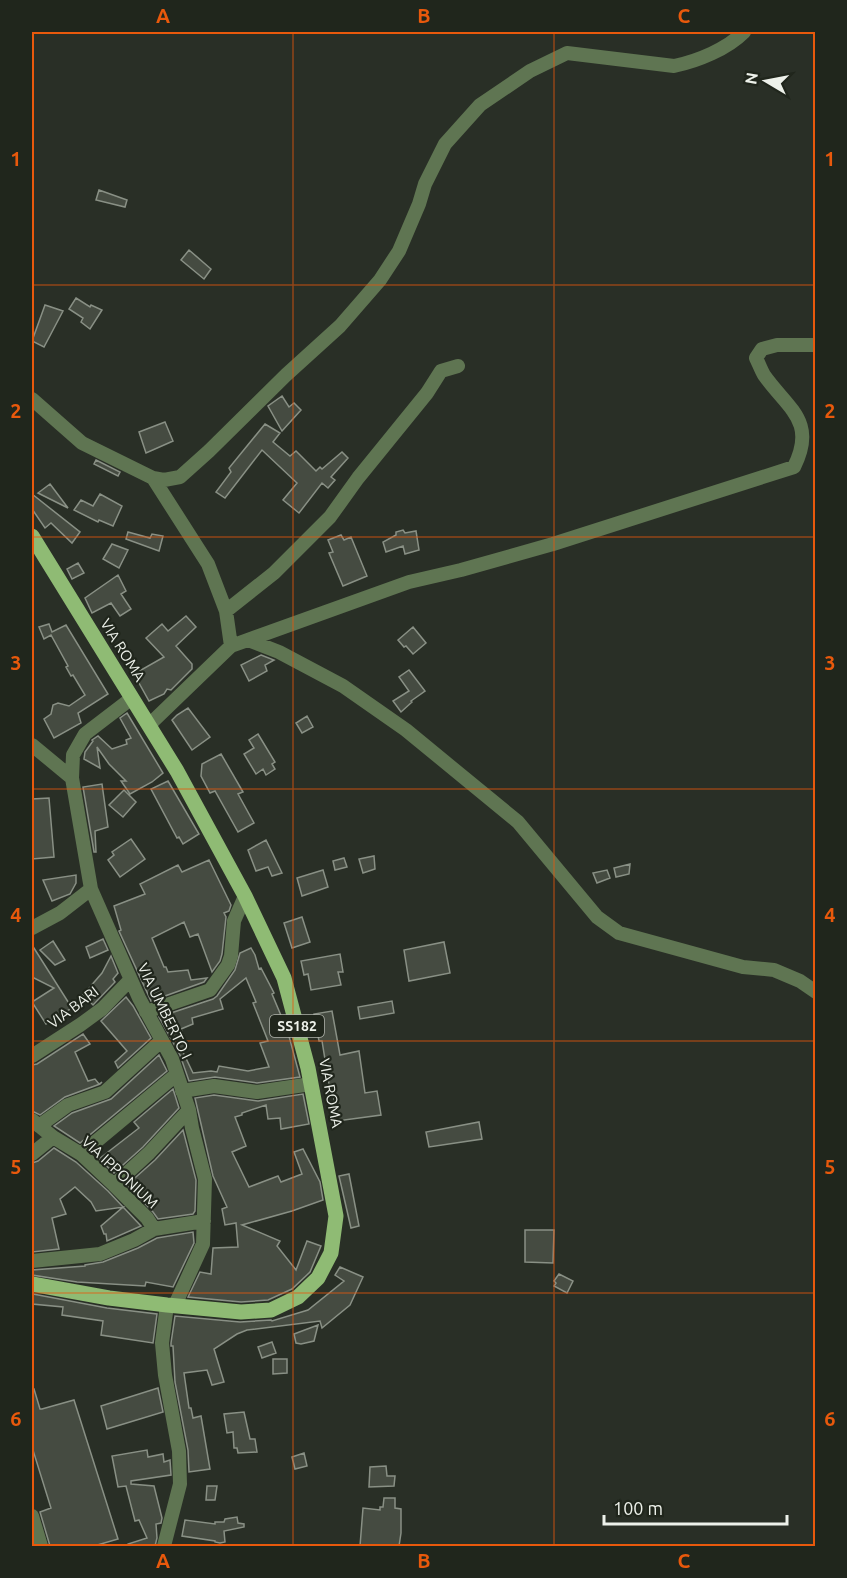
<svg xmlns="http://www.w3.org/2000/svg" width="847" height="1578" font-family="Ubuntu,sans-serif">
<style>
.building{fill:#454b41;stroke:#899085;stroke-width:1.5;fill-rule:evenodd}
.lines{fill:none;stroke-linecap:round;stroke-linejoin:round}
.minor{stroke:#5f7552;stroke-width:14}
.primary{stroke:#8fbb74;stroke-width:15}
.grid{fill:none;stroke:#e8590c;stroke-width:1.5;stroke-opacity:0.55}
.labels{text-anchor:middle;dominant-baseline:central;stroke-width:4.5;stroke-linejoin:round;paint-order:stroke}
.shield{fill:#20261c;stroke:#b0b4ac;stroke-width:1.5}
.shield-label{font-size:14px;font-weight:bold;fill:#edf1ea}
.street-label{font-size:15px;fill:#edf1ea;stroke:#20261c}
.neatline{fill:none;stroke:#e8590c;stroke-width:2}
.grid-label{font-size:20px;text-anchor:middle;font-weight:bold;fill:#e8590c}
</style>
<rect width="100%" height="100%" fill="#292f26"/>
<!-- building -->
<path class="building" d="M99,190L127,200L125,207L96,200Z
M189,250L211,269L204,279L181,260Z
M76,298L90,307L91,305L102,310L90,329L81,322L83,318L69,309Z
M45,305L63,311L44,347L32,341Z
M282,396L289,407L294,403L301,410L282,431L268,406Z
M165,422L173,441L146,453L139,432Z
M265,424L280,433L273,442L290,456L296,451L316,471L320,467L322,469L342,452L348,458L331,477L335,480L328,488L322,483L299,513L283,500L297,483L262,450L225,498L216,492L231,472L229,468Z
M96,460L120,472L118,476L94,464Z
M50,484L68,508L38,493Z
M32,494L80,532L72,543L51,523L45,528L32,509Z
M100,494L122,506L113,526L99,520L98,522L74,510L81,500L93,506Z
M403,530L405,533L416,531L419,550L405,554L403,546L386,552L383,542L396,535V532Z
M128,532L150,538L152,534L163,536L159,551L126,539Z
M341,535L344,540L351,537L367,576L343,586L329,553L333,552L328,540Z
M112,544L128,550L119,568L103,559Z
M78,563L84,573L72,579L67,569Z
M118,575L126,591L121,594L131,609L120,616L111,603L92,613L85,598Z
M186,616L196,627L176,646L192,664V669L171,690L167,689L164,694L149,701L134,674L164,657L146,638L162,624L168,631Z
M49,624L52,632L66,625L108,694L78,713L81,723L54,738L44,719L51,714L53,705L58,703L69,706L85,695L73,675L71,676L66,667L68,666L51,635L44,639L39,627Z
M413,627L426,643L413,654L406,646L404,647L398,640Z
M261,655L274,660L265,665L267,671L249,681L241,665Z
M409,670L425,691L411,701L412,702L401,712L393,701L409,691L399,677Z
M188,708L210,737L192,750L172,720L177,715Z
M127,713L163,773L152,782L130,794L121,781H126L109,764L97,747L100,768L84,759L85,752L93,741L92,740L98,736L112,749L127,744L126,740L131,738L120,718Z
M307,716L313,727L302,733L296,723Z
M258,734L275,762L272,764L275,769L266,775L263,769L256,774L244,754L254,748L249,740Z
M221,754L243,792L238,794L254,823L238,832L215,791L210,793L201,776L202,764Z
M168,781L199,834L183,844L179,837L177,838L151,789Z
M102,784L108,827L95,831L96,852H94L83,787Z
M124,790L136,802L123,817L109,805Z
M49,798L54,857L32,859V799Z
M131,839L145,859L120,877L108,860L114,855L112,852Z
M266,840L282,873L272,876L268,867L256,871L248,850Z
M374,856L375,869L363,873L359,859Z
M344,858L347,867L335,870L333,861Z
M209,860L231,905L229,911L224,913L226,917L222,954L220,961L212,972L198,934L190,937L184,922L152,938L164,967H166L168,972L188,970L191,980L207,978L204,982L151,1001L119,931L121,930L114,906L145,894L140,884L178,865L182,872Z
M630,864L629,874L616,877L614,868Z
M323,870L328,887L302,896L297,878Z
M607,870L610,878L597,883L593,873Z
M76,875V883L70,894L52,901L43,880Z
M302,917L310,942L292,948L284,923Z
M103,939L108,950L90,958L86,947Z
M53,941L65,960L55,965L40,950Z
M444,942L450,973L409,981L404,950Z
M32,945L72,1008L46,1024L32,1002L54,988L32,977Z
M251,948L255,955L259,969L261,968L274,993L272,994L285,1025H286L300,1077L257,1083L215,1077L189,1081L180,1055L159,1017L213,999L217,996L235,970L240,953ZM246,978L256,1002L253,1003L268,1041L260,1043L269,1067L248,1071L219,1066L217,1072L211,1071L193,1073L182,1050L187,1047L181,1029L193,1024L192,1018L223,1009L220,999Z
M340,954L343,972H338L341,985L311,990L308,974L304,975L301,961Z
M111,956L118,973L113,979L115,982L93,1005L83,995L102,973Z
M126,997L133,1006L151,1038L118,1068L115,1062L127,1051L101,1021Z
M392,1001L394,1013L360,1019L358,1007Z
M332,1011L340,1055L359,1051L365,1093L377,1091L381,1115L337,1121L332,1084H329L322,1041H319L314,1014Z
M83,1034L90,1044L75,1052L88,1081L95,1079L99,1084L102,1082L100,1084L65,1097L40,1115L32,1111V1065L37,1064Z
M159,1055L167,1071L80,1143L54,1126L72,1113L111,1099Z
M173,1089L179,1108L143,1147L114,1173L99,1159L139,1128L134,1122Z
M303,1094L309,1124L281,1129L280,1118L268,1119L266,1105L242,1113V1115L235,1117L246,1146L232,1152L249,1187L278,1176L281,1182L302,1174L294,1152L303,1149L320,1182L323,1200L292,1211L242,1225L280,1241L277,1246L296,1270L307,1241L321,1246L310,1272L292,1289L268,1300L241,1302L188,1297L200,1272L211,1274L213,1248L238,1247L236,1223L225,1225L222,1209L227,1207L213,1176L195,1098L214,1095L258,1101Z
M479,1122L482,1139L429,1147L426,1132Z
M183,1130L196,1180L195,1211L193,1214L158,1219L153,1212L127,1185L155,1160Z
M54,1148L76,1162L108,1191L141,1226L107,1241L106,1234H104L101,1226L123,1207L96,1211L91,1202L75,1187L60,1199L66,1214L52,1218L59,1249L32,1252V1163L38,1161Z
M349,1174L359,1226L351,1228L339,1176Z
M525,1230H554L553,1263L525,1262Z
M193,1232L194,1243L173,1287L146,1282L145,1286L77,1282L32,1275V1270L85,1266V1265L103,1262L138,1248L157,1238Z
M340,1267L363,1277L350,1305L322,1328L320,1321L247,1330L237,1334L214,1349L224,1382L212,1385L207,1370L184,1373L189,1408H191L193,1418L201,1416L210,1469L189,1472L188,1450L175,1382L173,1346H171V1343L175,1316L240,1322L271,1320L272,1321L308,1310L344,1281L335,1275Z
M559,1274L573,1281L567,1293L554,1286L556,1283L554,1281Z
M33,1294L107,1308L157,1314L153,1343L101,1335L103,1321L62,1315L63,1307L32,1304Z
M318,1325L314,1341L301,1344L296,1343L294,1334Z
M272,1342L276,1353L262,1358L258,1347Z
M273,1359H287V1373L273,1374Z
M158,1388L163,1412L107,1429L101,1406Z
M34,1389L40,1409H42L74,1400L118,1539L94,1546H50L40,1512L51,1508L32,1447V1390Z
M244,1412L250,1439H255L257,1452L238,1453L237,1448H234L233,1432L227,1433L224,1414Z
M147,1450L148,1457L163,1454L164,1462L170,1460L171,1475L131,1481V1484L154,1486L162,1518L161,1523L156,1524L157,1538L155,1546H128V1544L147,1538L139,1520L135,1521L126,1486L118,1487L112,1456Z
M304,1453L307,1466L295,1469L292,1457Z
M386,1466L387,1476H395L394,1486L369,1487L370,1467Z
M207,1486H217L215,1500H206Z
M384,1498H395V1508L401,1509V1533L399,1546H360L363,1508L380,1510V1507H383Z
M237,1517L238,1523L244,1524V1527L224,1531L225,1542L220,1543L215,1542V1541L182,1536L185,1520L215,1524V1522H224L225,1519Z"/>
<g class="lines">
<!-- minor -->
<path class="minor" d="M32,399L82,443L153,478L164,480L180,477L209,451L286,375L340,326L380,280L399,251L419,204L425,184L445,144L480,105L530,71L567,53L674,66C698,61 727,49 744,32
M153,478L208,564L226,611L231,646
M226,611L274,573L330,517L358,478L427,393L441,371L458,366
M248,640L279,652L343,686L406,730L518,822L597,917L619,933L743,967L774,970L800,981L816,992
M149,725L231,646L409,582L461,570L553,544L794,467C817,421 788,409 764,375C761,370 759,364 756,358L762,349L777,345H816
M32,745L72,778L91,889L139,998L172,1059L189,1110L192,1128L205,1179L203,1244L175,1305
M72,778L73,755L85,734L132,698
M32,928L60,913L91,889
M146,1012L210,990L228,965L231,956L234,921L245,896
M32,1056L80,1025L102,1009L130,980
M182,1091L214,1086L257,1092L311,1084
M32,1120L53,1137L81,1154L114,1185L147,1218L154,1229
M39,1126L68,1105L105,1092L161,1041
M32,1154L53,1137
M81,1154L177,1074
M114,1185L149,1153L189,1110
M32,1261L100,1254L134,1240L154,1229L204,1221
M32,1516L41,1546
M164,1546L180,1484L179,1451L165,1375L162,1343L167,1305"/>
<!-- primary -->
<path class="primary" d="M32,536L177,771L245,896L284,978L308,1068L336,1216L331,1253L318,1278L298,1297L271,1310L241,1312L167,1305L109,1298L32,1284"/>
</g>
<!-- grid -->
<path class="grid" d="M293,32V1546M554,32V1546M32,285H816M32,537H816M32,789H816M32,1041H816M32,1293H816"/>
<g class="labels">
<!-- shield labels -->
<rect class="shield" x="270" y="1015" width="54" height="22" rx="4.5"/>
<g class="shield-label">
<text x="297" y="1026">SS182</text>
</g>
<!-- street labels -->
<g class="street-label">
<text transform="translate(123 650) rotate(58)">VIA ROMA</text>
<text transform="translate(73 1007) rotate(-37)">VIA BARI</text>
<text transform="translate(165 1011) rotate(64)">VIA UMBERTO I</text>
<text transform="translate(331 1093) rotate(79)">VIA ROMA</text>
<text transform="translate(120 1172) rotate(43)">VIA IPPONIUM</text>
</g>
</g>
<!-- border -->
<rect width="847" height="1578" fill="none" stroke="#20261c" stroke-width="66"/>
<!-- north arrow -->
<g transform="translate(766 81) rotate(280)" stroke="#20261c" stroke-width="4.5" paint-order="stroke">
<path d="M0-4.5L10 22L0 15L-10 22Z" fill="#edf1ea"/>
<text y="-9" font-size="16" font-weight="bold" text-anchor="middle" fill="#edf1ea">N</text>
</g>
<!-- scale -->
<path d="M604 1515v9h183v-9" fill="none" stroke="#edf1ea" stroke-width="3"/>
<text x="613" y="1515" font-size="18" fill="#edf1ea" stroke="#20261c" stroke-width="4.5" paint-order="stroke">100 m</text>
<rect x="33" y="33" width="781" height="1512" class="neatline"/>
<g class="grid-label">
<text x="163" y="23">A</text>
<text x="424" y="23">B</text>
<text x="684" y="23">C</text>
<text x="16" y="166">1</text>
<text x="830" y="166">1</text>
<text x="16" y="418">2</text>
<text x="830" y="418">2</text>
<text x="16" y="670">3</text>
<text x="830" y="670">3</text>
<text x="16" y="922">4</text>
<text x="830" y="922">4</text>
<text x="16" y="1174">5</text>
<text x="830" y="1174">5</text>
<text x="16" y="1426">6</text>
<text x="830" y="1426">6</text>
<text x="163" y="1568">A</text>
<text x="424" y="1568">B</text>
<text x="684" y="1568">C</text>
</g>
</svg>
